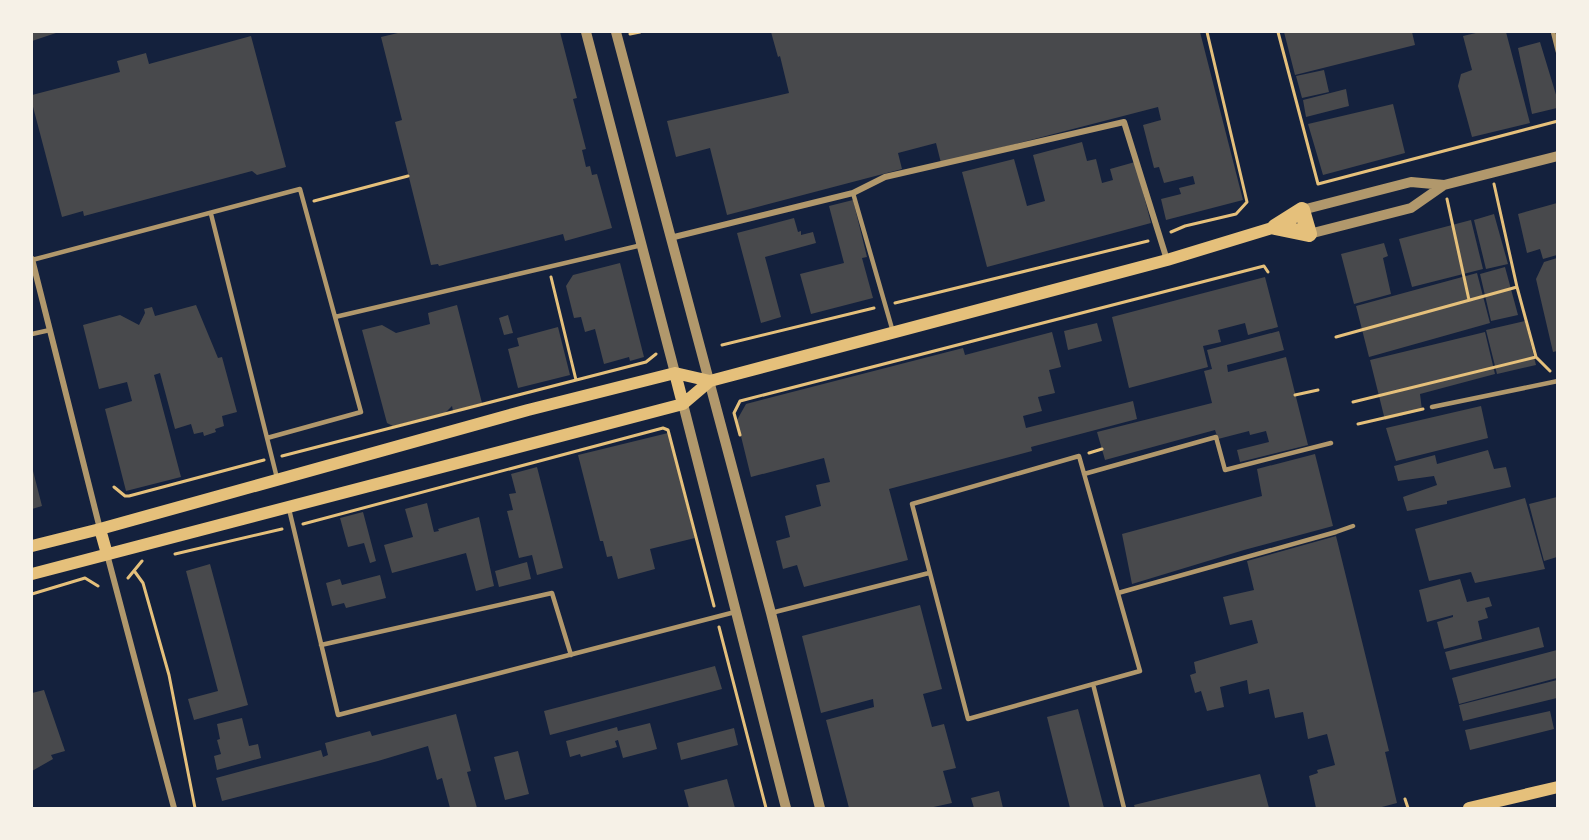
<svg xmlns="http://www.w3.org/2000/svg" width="1589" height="840" font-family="'Libre Baskerville',serif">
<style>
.building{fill:#48494c}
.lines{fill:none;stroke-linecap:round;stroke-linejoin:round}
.path{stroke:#e5c07b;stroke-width:3}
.service{stroke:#b1986c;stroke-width:4.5}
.minor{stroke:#b1986c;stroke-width:6}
.tertiary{stroke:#b1986c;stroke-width:10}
.secondary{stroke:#e5c07b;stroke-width:12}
.trunk{stroke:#e5c07b;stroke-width:16}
</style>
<rect width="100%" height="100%" fill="#14213d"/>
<!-- building -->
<path class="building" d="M32,32H59L32,41Z
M402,32H560L577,98L573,99L586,149L582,150L586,167L590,166L592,175L597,174L612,228L565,241L563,234L439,266L438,264L431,265L395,122L402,120L381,37Z
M771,32H1200L1243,200L1166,220L1161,199L1181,194L1179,188L1195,184L1193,176L1164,183L1159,167L1154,168L1143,125L1161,120L1158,107L941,163L936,143L898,153L902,169L727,215L710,148L676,157L667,121L789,93L780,56L778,57Z
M1284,32H1412L1415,45L1295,75Z
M1480,32H1506L1530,123L1472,137L1458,86L1461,74L1472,70L1463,36Z
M251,36L286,167L257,175L252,171L84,216L83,211L62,217L32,103V95L120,72L117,61L146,53L149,64Z
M1540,42L1557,98V108L1532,114L1518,48Z
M1324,70L1329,92L1302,98L1296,76Z
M1346,89L1349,106L1306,117L1303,100Z
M1393,104L1405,153L1323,175L1308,124Z
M1082,142L1087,161L1096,159L1102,183L1113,180L1110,169L1135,162L1151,223L987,267L962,172L1014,159L1027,206L1045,201L1033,155Z
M853,200L867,257L862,258L873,298L811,314L800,274L844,263L829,206Z
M1557,203V255L1543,259L1540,249L1527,253L1518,214Z
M1494,214L1508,264L1486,269L1474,220Z
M794,218L798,232L801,231V235L813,232L816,243L765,257L781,317L761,323L737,233Z
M1471,220L1483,269L1412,287L1399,239Z
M1384,243L1388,256L1383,258L1391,294L1354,304L1341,254Z
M1557,258V351L1553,352L1536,279L1544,262Z
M620,263L644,357L630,361L629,357L604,364L595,329L585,332L581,317L574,318L566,286L573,275Z
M1505,267L1518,315L1491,321L1480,274Z
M1477,273L1490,323L1369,357L1356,306Z
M1265,277L1278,327L1248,335L1245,323L1218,330L1221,342L1203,346L1208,367L1129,388L1112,317Z
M196,305L218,358L222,357L237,412L222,416L224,426L215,429L216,432L204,436L203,432L194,434L191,424L175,429L160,373L154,375L181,477L126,491L105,409L132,401L127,382L99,389L83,325L120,315L139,325L145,313L144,309L152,307L155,316Z
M457,305L482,403L453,411L452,406L445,413L393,426L387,423L362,330L382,325L396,333L430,324L428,313Z
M508,315L513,333L504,335L499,318Z
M1525,321L1536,365L1497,374L1486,330Z
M1097,323L1102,341L1068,350L1064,331Z
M558,327L570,375L518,388L508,349L519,346L517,338Z
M1279,331L1284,350L1227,365L1228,372L1286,357L1308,445L1240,462L1237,450L1269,442L1266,431L1250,435L1249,431L1218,439L1215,430L1105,460L1097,432L1212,403L1204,371L1212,369L1207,350Z
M1052,332L1061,367L1049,370L1055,393L1038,397L1042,411L1023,416L1026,428L1133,401L1137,419L1031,447L1032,451L889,489L908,560L804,587L797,565L783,569L776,541L790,537L785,516L821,506L816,485L830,482L824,458L751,477L737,420L746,404L963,348L965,355Z
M1485,332L1495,374L1420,394L1422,410L1385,420L1370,360Z
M1481,406L1488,438L1396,461L1386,428Z
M668,433L695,538L650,549L655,569L618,579L612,556L607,557L603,541H600L578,455Z
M1488,450L1494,469L1506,467L1511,487L1447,501V504L1407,511L1403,497L1437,485L1434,476L1398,481L1394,466L1435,455L1437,464Z
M1315,454L1333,526L1244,550L1132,584L1122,534L1262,496L1257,469Z
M32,467L42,506L32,509Z
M537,467L563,568L537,575L532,555L519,558L507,511L513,510L509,494L516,493L511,474Z
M1557,497V557L1544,561L1529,504Z
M1525,498L1545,569L1475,583L1471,572L1429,581L1415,529Z
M427,503L434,532L439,531L438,529L479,517L494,586L476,591L466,553L392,573L384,545L413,537L405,509Z
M363,512L376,561L370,563L364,543L348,547L340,518Z
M1336,536L1389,751L1385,752L1397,803L1378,808H1316L1309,776L1318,773L1317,770L1335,765L1327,734L1308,739L1303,712L1275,718L1269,689L1249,694L1247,680L1220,687L1224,707L1207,711L1201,691L1195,693L1190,675L1196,673L1194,662L1258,643L1252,620L1230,625L1223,597L1254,590L1247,561Z
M527,562L531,579L499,587L495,571Z
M210,564L248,705L194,720L188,699L218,691L186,571Z
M380,575L386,598L346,608L344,603L332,606L326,583L340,579L342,585Z
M1460,579L1467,602L1489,597L1492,606L1485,608L1488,618L1478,621L1482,639L1444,649L1437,622L1453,617V615L1427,622L1419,590Z
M920,605L942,689L923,694L932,727L944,724L956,768L943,771L952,803L929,808H849L826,720L874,707L873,699L821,713L802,636Z
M1539,627L1544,647L1450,670L1445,652Z
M1557,650V678L1459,704L1452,678Z
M715,666L722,689L550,735L544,711Z
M1557,680V698L1463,721L1459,705Z
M44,690L65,751L51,755L53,759L32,771V693Z
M1078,709L1104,808H1070L1047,717Z
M1550,711L1554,729L1470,750L1465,730Z
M456,714L471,771L467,772L477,808H450L442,778L437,780L428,746L378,761L222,801L216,778L321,750L323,757L328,755L325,743L370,731L372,736Z
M242,718L249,746L258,744L261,758L217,770L214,756L221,754L217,740L220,739L217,724Z
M650,723L657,749L623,758L618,740L615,741L617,747L581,757L580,754L570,757L566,741L617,727L618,731Z
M734,728L738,745L681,760L677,743Z
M518,751L529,794L505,800L494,757Z
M1260,774L1269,808H1135L1134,805Z
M727,779L735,808H689L684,790Z
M999,791L1003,808H974L971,798Z"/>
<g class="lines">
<!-- path -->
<path class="path" d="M1278,32L1318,184L1558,121
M630,34L640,32
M1494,184L1517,287L1536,357L1550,371
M1447,199L1469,300
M314,201L408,176
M1171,232L1185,226L1236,214L1247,202L1207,32
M551,277L576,380
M895,303L1148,241
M1336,337L1517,287
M722,345L874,308
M1295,395L1318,390
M1353,402L1536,357
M1358,424L1423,409
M740,435L734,413L740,401L1264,266L1268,272
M1089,453L1102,449
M282,456L646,362L656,354
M114,487L125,496H129L264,460
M303,524L663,428L668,430L714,606
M175,554L282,529
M135,572L143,583L169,675L195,808
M128,578L142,561
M32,594L85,578L98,586
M719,627L766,808
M1405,799L1408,808"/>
<!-- service -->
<path class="service" d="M1553,32L1558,52
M853,193L893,332
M211,214L277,478
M32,260L300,189L361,412L267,438
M335,317L642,245
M32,334L50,330
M1432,407L1558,381
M1079,456L1140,671L968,719L912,504Z
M1084,474L1216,437L1225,470L1331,443
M289,509L338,715L735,612
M1118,593L1336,532L1353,526
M771,613L929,573
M321,645L552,593L571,655
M1093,684L1124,808"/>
<!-- minor -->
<path class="minor" d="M670,238L853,193L885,177L1124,122L1167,260
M32,259L100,529
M107,554L174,808"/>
<!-- tertiary -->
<path class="tertiary" d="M586,32L675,373
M616,32L771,613L820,808
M1302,210L1411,182L1444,185L1558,156
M1309,234L1411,208L1444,185
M683,404L786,808"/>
<!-- secondary -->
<path class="secondary" d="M675,373L683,404
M100,529L107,554
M32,546L100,529L528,410L675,373L710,381
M32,574L683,404L710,381L1167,260L1275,227
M1469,808L1558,787"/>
<!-- trunk -->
<path class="trunk" d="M1302,210L1309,234L1275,227Z"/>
</g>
<!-- border -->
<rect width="1589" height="840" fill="none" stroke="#f6f1e7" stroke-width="66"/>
</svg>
